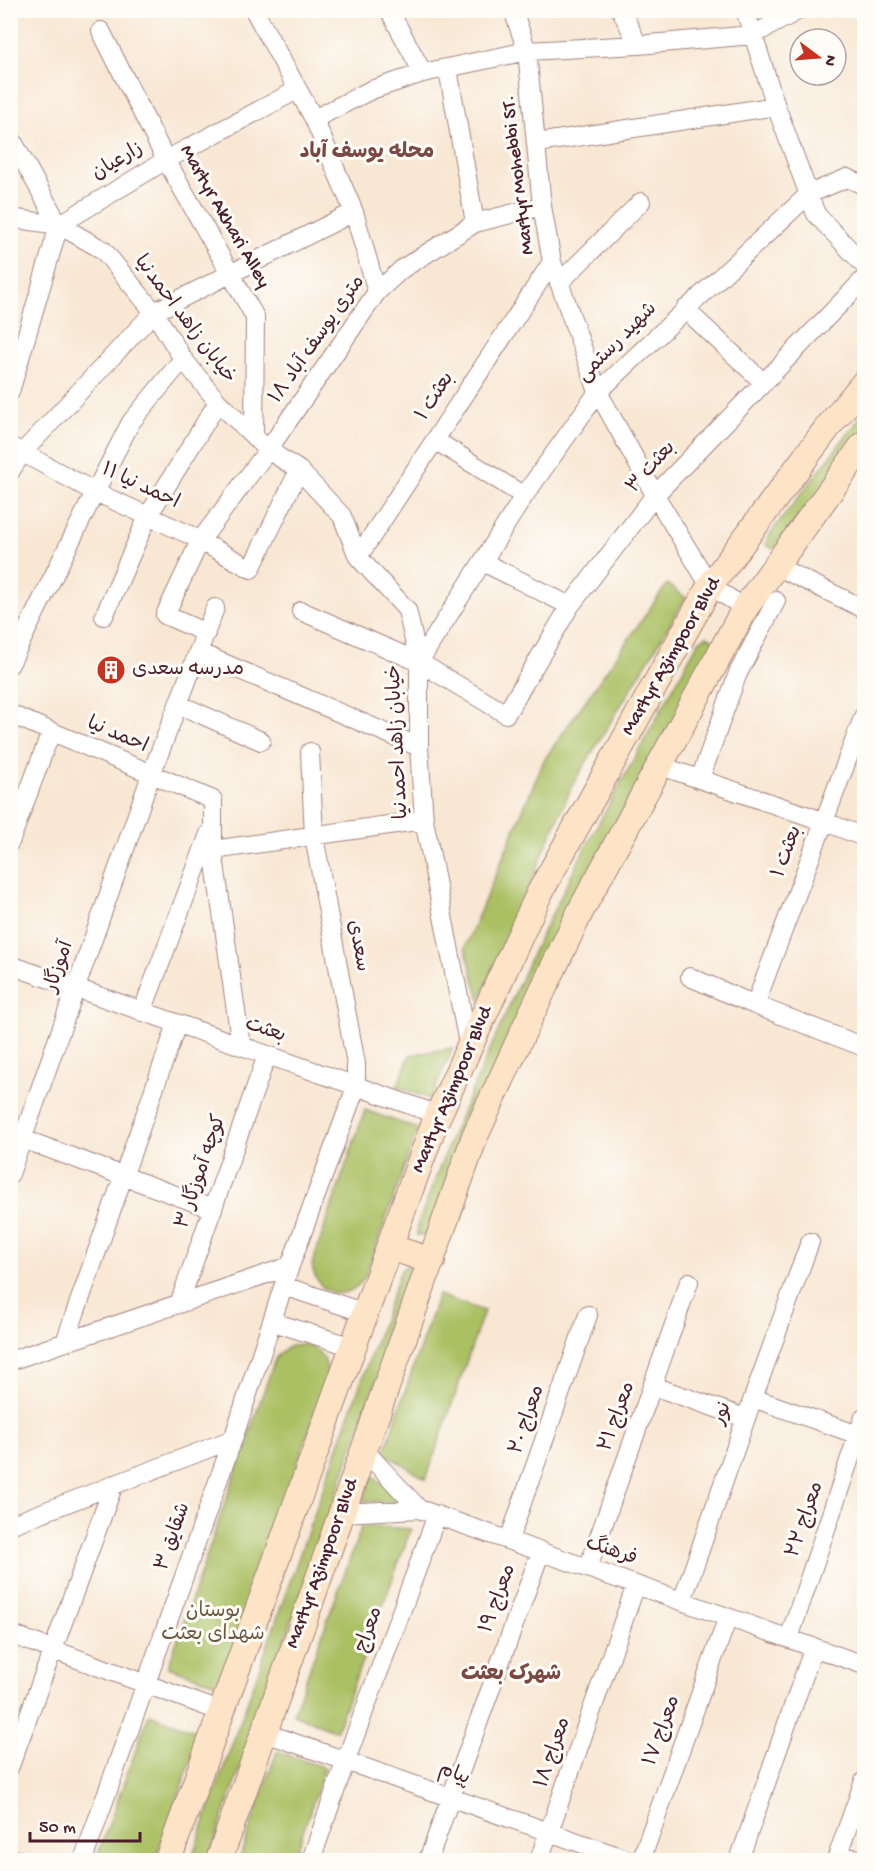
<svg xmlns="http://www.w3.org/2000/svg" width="875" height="1871" font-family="'Gochi Hand','Playpen Sans Arabic',sans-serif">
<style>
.green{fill:#abc064;stroke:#7a7048;stroke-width:1.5}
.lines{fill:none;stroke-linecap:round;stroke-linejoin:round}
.street-casing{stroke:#a1837f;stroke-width:20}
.secondary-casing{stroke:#a1837f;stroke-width:28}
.street{stroke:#fff;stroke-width:18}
.secondary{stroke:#fee4c6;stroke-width:26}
.labels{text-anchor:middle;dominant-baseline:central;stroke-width:6;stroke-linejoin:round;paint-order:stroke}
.street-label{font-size:20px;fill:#4a1f2b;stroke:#fdfcf7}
.poi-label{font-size:20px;fill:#4a1f2b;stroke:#fdfcf7;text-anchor:start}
.park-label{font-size:20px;fill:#6c573f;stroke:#fdfcf7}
.neighbourhood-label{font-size:21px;font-weight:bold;fill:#7b4843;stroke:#fdfcf7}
</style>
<rect width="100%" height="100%" fill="#fdfcf7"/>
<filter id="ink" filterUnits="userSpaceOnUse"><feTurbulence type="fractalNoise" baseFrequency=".0167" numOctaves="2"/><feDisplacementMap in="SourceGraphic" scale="12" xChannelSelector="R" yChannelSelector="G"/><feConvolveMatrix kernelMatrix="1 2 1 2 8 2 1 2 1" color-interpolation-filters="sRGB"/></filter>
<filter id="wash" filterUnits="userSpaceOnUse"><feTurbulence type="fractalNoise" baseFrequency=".008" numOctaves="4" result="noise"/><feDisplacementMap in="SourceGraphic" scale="24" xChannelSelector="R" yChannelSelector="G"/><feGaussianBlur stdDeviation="1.35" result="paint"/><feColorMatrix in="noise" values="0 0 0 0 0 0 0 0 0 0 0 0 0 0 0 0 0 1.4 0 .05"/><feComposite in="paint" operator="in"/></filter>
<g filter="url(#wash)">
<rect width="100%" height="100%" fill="#f8e7d3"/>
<!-- green -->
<path class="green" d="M864,413V434L783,544L772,549L765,544L770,534Z
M667,584L686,598L573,784L480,1000L465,947L544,760Z
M707,636L715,641L428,1236L417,1235L418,1224L451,1138L533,952L586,846L699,641Z
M453,1048L431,1099L397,1087L410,1055Z
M365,1110L418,1129L366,1275C351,1303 316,1298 312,1264Z
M408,1265L415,1270L208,1860H191L401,1270Z
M438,1295L484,1311L426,1479L384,1453Z
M299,1344C317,1346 327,1357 328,1375L222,1685L168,1667L275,1359C282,1350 288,1346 299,1344Z
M372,1475L407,1503L363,1501Z
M362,1526L411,1529L336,1731L293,1714Z
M149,1714L201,1733L155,1860H96Z
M277,1751L325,1768L293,1860H239Z"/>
</g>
<g filter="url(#ink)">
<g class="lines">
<!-- street casing -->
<g class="street-casing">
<path id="street" d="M254,10L314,119L354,212L377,292
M389,10L423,73
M513,10L527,51L542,206L552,262L598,392L655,495L710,586L745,608
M621,10L638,45
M745,10L776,106L816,214L864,265
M101,31L166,160L255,317L254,437
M448,69L475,223
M314,119L371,90L423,73L527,51L638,45L753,35L799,10
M10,136L59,225
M537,143L776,106
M10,218L59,225L103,250L154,312L183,359L218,402L268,450L299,470L342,516L358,557L407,610L419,662V747L424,820L469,1048
M59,225L166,160L297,90
M559,283L641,202
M685,309L764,383
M10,392L59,225
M435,440L524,496
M10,446L95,492L188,534L251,569L299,470
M10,472L22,453L154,312L354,212
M358,557L552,262
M483,562L570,606
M776,566L864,609
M301,611L419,662L506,714L570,606L655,495L864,279
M104,616L148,516L218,402
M206,633L165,615L200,541L268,450L377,292L402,269L475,223L542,206
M198,652L419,747
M419,662L524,496L598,392L809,194L847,178L864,185
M10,664L95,492L131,422L183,359
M178,704L261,741
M10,714L213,800V850L241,1046
M658,765L823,821L864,837
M700,779L738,673L776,601
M10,842L51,732
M213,850L424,820
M10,965L439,1115
M690,977L755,1005L864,1047
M755,1005L864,715
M142,1012L209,834
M23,1139L213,1209
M10,1174L151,775L215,608
M284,1286L365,1313
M179,1304L267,1055
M273,1322L353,1347
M65,1342L177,1024
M10,1361L290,1266
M653,1386L745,1418
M753,1398L864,1437
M364,1450L419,1509L864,1665
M342,1513L419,1509
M10,1525L233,1439
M509,1540L588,1315
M588,1568L689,1282
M682,1601L753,1398L810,1242
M10,1634L222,1712
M789,1638L864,1417
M263,1732L629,1860
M10,1766L114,1484
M837,1857L864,1859
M10,1858L18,1860
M83,1860L233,1439L290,1266L356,1087V1064L314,836L310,752
M311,1860L346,1760L437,1515
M428,1860L541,1551
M539,1860L636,1585
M641,1860L728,1617
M739,1860L814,1647
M836,1860L864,1781"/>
</g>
<!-- secondary casing -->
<g class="secondary-casing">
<path id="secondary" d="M389,1247L432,1261
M168,1860L389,1247L435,1122L540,892L710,586L828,427L864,383
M219,1860L475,1136L530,1017L581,910L745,608L864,444"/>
</g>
<!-- street -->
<use href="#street" class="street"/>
<!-- secondary -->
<use href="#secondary" class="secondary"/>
</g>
</g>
<!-- icons -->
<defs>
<g id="building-disc" transform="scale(1.5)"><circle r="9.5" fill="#c8321e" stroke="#fdfcf7"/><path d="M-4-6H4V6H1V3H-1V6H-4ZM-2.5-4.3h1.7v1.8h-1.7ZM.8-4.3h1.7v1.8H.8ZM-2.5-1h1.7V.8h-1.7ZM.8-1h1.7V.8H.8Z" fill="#fff"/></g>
</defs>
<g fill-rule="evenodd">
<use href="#building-disc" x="111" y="670"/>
</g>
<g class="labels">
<!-- street labels -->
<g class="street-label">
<text transform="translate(118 162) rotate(-31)">زارعیان</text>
<text transform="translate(519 175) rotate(-97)">Martyr Mohebbi ST.</text>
<text transform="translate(224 217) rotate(60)">Martyr Akhari Alley</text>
<text transform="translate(184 320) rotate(53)">خیابان زاهد احمدنیا</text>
<text transform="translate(318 340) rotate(-55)">۱۸ متری یوسف آباد</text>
<text transform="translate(618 343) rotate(-45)">شهید رستمی</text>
<text transform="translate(436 397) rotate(-57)">بعثت ۱</text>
<text transform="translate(652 468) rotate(-48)">بعثت ۳</text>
<text transform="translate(140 487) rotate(25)">احمد نیا ۱۱</text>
<text transform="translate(672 657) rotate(-60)">Martyr Azimpoor Blvd</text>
<text transform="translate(117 736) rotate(23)">احمد نیا</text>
<text transform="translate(399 742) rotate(-93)">خیابان زاهد احمدنیا</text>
<text transform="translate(788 852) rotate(-70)">بعثت ۱</text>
<text transform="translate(357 946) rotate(80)">سعدی</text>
<text transform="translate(60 967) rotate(-71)">آموزگار</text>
<text transform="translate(265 1031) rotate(19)">بعثت</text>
<text transform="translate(453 1090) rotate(-67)">Martyr Azimpoor Blvd</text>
<text transform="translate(202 1172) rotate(-71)">کوچه آموزگار ۳</text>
<text transform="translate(723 1414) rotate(-71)">نور</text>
<text transform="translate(618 1417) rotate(-70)">معراج ۲۱</text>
<text transform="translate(528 1420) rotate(-71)">معراج ۲۰</text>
<text transform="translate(806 1520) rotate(-71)">معراج ۲۲</text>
<text transform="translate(174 1537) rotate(-71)">شقایق ۳</text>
<text transform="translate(611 1552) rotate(19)">فرهنگ</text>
<text transform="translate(323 1564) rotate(-70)">Martyr Azimpoor Blvd</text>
<text transform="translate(499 1599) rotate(-70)">معراج ۱۹</text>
<text transform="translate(370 1630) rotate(-70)">معراج</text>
<text transform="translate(663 1731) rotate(-70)">معراج ۱۷</text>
<text transform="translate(554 1753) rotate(-71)">معراج ۱۸</text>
<text transform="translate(454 1775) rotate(20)">پیام</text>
</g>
<!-- poi labels -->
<g class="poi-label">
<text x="132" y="670">مدرسه سعدی</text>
</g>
<!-- park labels -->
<g class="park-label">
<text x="213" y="1612">بوستان<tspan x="213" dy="23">شهدای بعثت</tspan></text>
</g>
<!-- neighbourhood labels -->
<g class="neighbourhood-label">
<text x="367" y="153">محله یوسف آباد</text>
<text x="511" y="1675">شهرک بعثت</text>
</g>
</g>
<!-- margin -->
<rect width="875" height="1871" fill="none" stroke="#fdfcf7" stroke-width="36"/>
<!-- north arrow -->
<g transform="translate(818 57) rotate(106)"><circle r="28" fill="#fdfcf7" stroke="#b5a4a5" stroke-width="1.5"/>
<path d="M0-4.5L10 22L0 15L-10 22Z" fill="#c8321e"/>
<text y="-9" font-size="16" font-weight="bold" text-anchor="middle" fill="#4a1f2b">N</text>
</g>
<!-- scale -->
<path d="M30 1832v9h110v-9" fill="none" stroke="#4a1f2b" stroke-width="3"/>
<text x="39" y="1832" font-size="18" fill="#4a1f2b" stroke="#fdfcf7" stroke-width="4.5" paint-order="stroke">50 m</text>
</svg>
